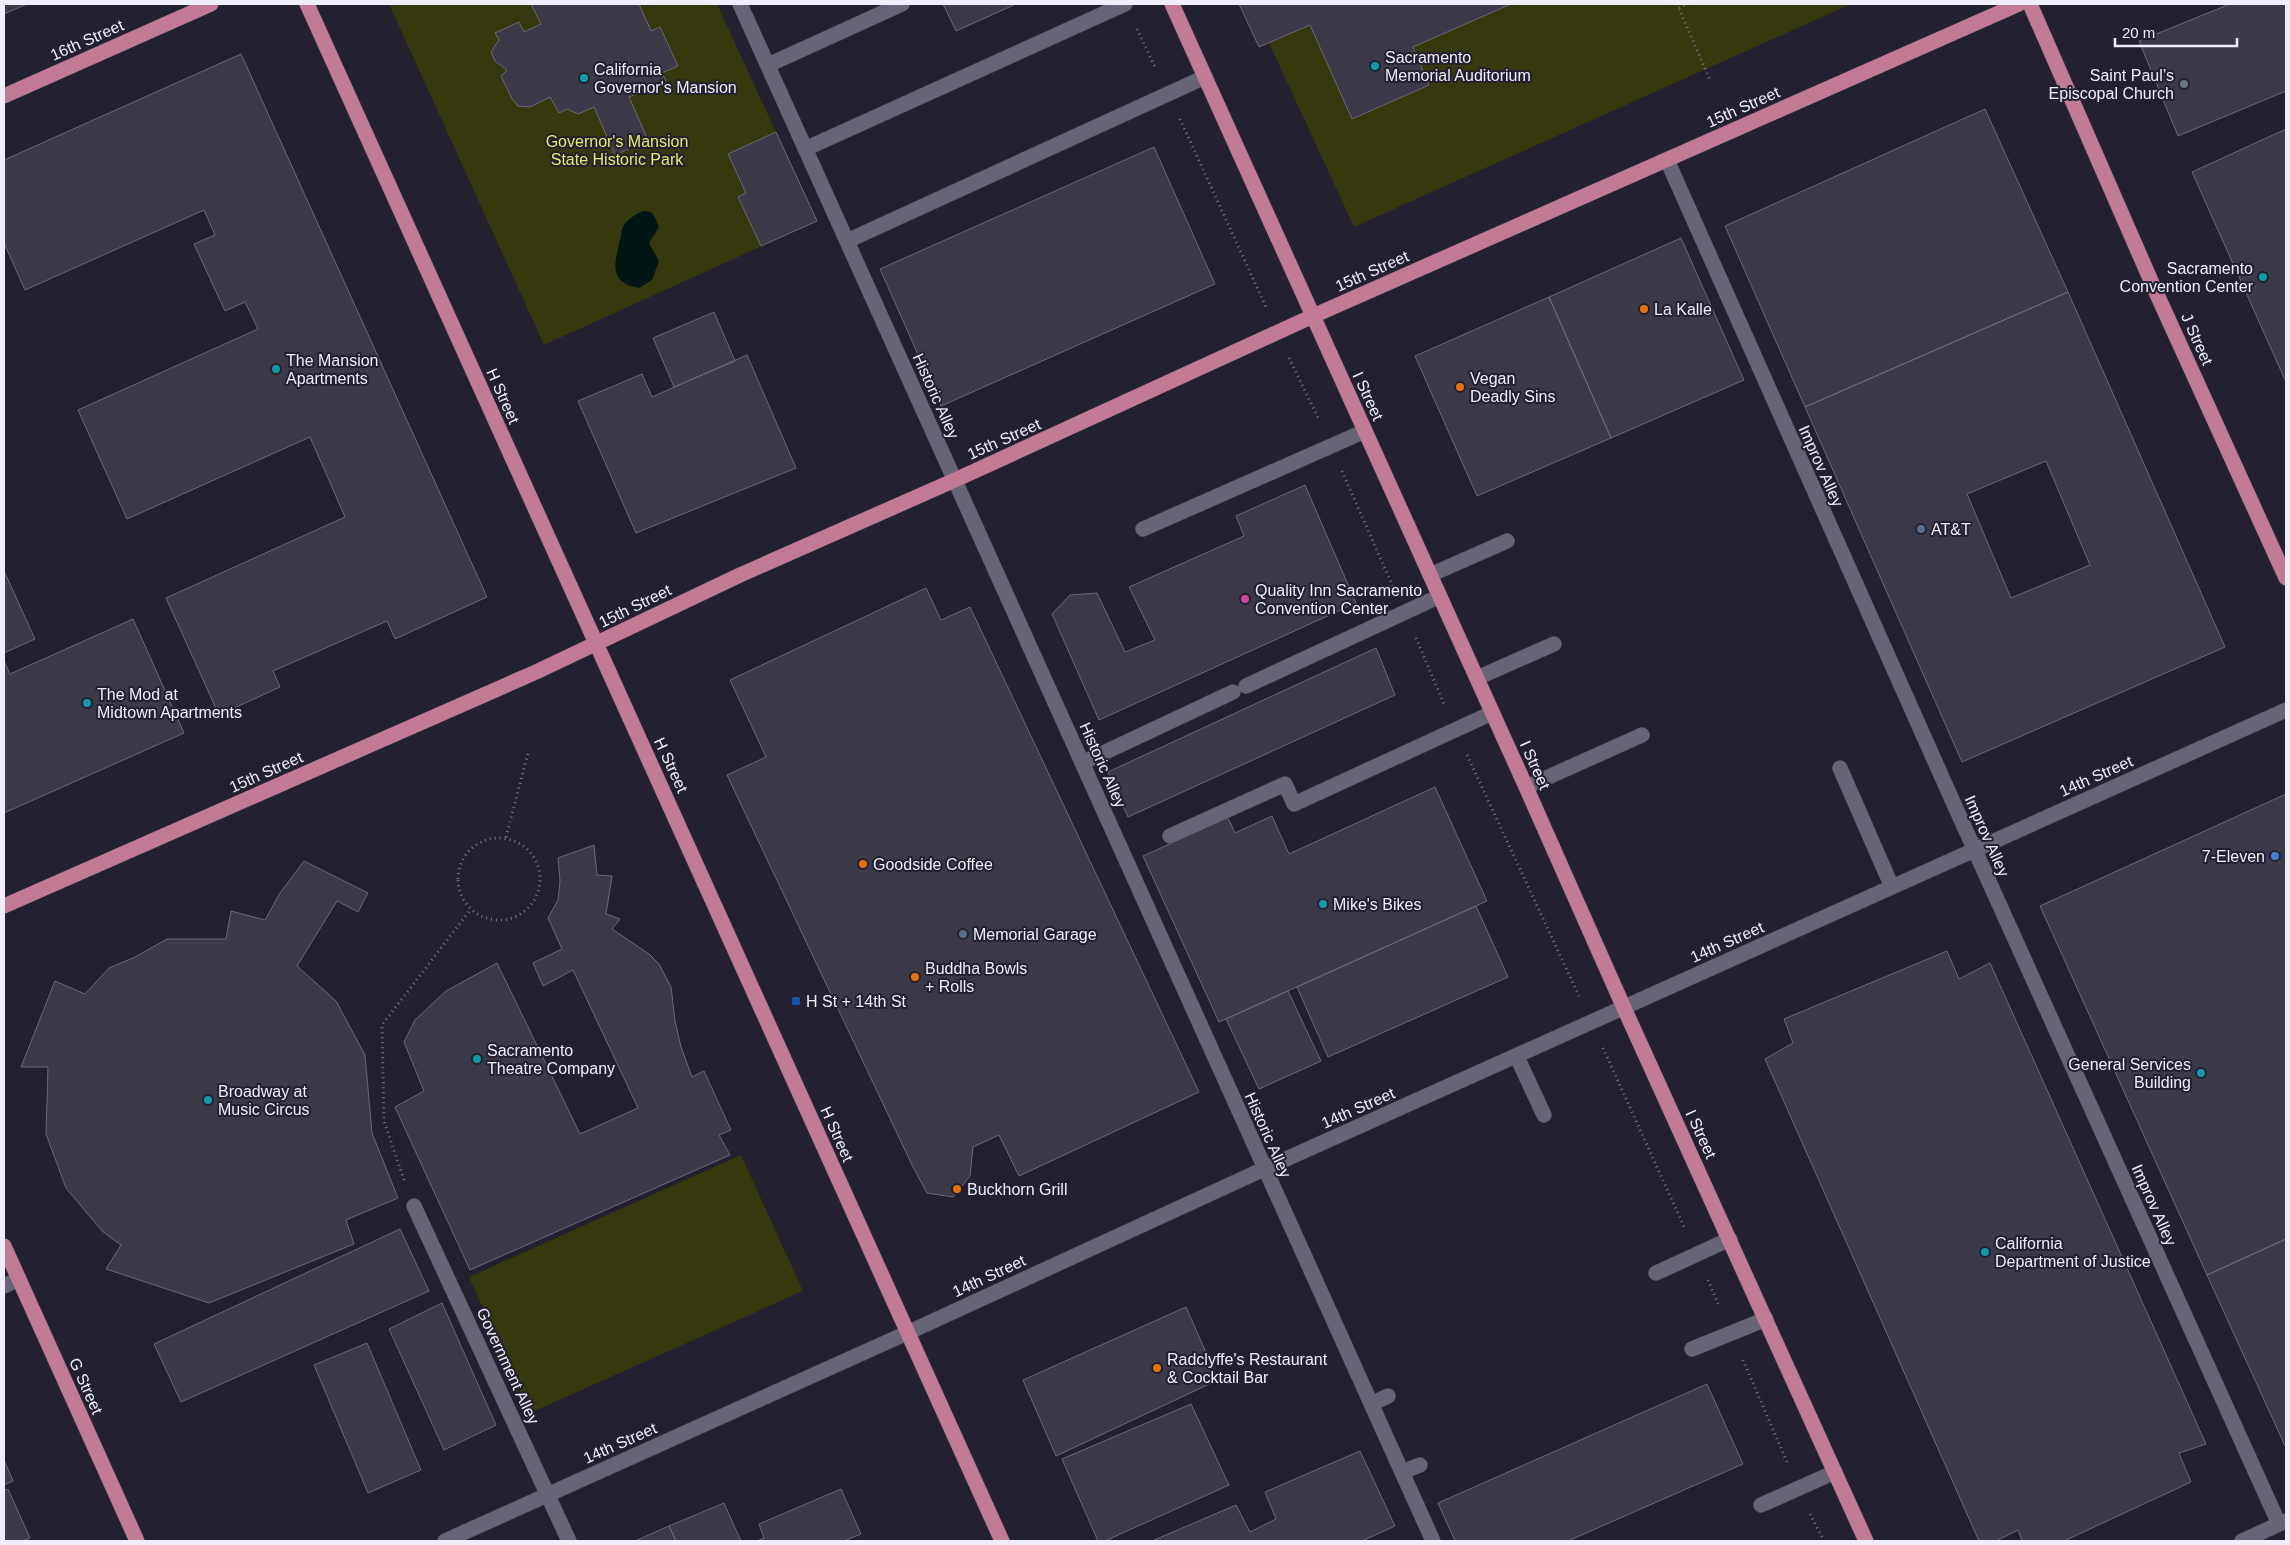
<svg xmlns="http://www.w3.org/2000/svg" width="2290" height="1545" font-family="Helvetica,sans-serif">
<style>
.green{fill:#36380d}
.water{fill:#041516}
.building{fill:#3c3949;stroke:#6b687a;fill-rule:evenodd}
.lines{fill:none;stroke-linecap:round;stroke-linejoin:round}
.minor-casing{stroke:#3e3c49;stroke-width:16}
.major-casing{stroke:#3e3c49;stroke-width:16}
.path{stroke:#787683;stroke-width:3;stroke-dasharray:1 4;stroke-linecap:butt}
.minor{stroke:#666475;stroke-width:15}
.major{stroke:#c17b95;stroke-width:15}
.culture-dot{fill:#0f9aa8;stroke:#23202f;stroke-width:2}
.worship-dot{fill:#6b7280;stroke:#23202f;stroke-width:2}
.food-dot{fill:#e8710a;stroke:#23202f;stroke-width:2}
.service-dot{fill:#5c6f8a;stroke:#23202f;stroke-width:2}
.hotel-dot{fill:#d1479c;stroke:#23202f;stroke-width:2}
.shop-dot{fill:#3f7fe0;stroke:#23202f;stroke-width:2}
.transit-dot{fill:#1a4fb4;stroke:#23202f;stroke-width:2}
.labels{text-anchor:middle;dominant-baseline:central;stroke-width:4;stroke-linejoin:round;paint-order:stroke}
.street-label{font-size:16px;fill:#f0eff9;stroke:#23202f}
.poi-label{font-size:16px;fill:#f0eff9;stroke:#23202f;text-anchor:start}
.park-label{font-size:16px;fill:#e5ed6e;stroke:#23202f}
</style>
<rect width="100%" height="100%" fill="#23202f"/>
<!-- green -->
<path class="green" d="M389,4H717L817,221L544,345Z
M1251,4H1851L1354,227Z
M741,1155L803,1291L530,1413L469,1277Z"/>
<!-- water -->
<path class="water" d="M643,211C655,210 655,219 659,227L649,243L659,261L652,280L639,288C610,283 614,266 619,244C621,237 621,230 624,225C628,219 636,214 643,211Z"/>
<!-- building -->
<path class="building" d="M4,4H27L4,14Z
M531,4H639L651,31L660,27L678,66L662,73L666,81L629,97L648,140L615,155L594,107L578,114L567,109L559,113L550,97L530,107L518,106L512,99L501,76L507,70L495,61L491,52L499,40L495,33L519,22L524,32L541,24Z
M943,4H1016L956,31Z
M1239,4H1511L1413,47L1429,85L1352,119L1310,25L1259,47Z
M2230,4H2286V91L2178,136L2139,41Z
M241,54L487,597L395,639L387,621L273,671L280,687L219,715L166,598L345,517L310,437L127,519L78,410L258,329L245,302L225,311L194,244L215,235L204,210L25,290L4,243V160Z
M1985,109L2068,292L1805,407L1725,226Z
M2286,129V382L2192,172Z
M776,132L817,221L761,246L738,197L746,193L728,154Z
M1154,147L1215,284L941,406L880,269Z
M1681,238L1744,380L1611,438L1549,297Z
M2068,292L2225,647L1962,762L1805,407ZM2046,461L2090,565L2011,598L1967,494Z
M1549,297L1611,438L1477,496L1415,356Z
M714,312L735,361L674,387L653,338Z
M747,355L796,468L636,533L578,401L642,374L652,397Z
M1305,485L1356,603L1099,720L1052,614L1070,595L1097,593L1125,652L1155,640L1129,587L1244,536L1236,516Z
M4,571L35,639L4,653Z
M926,588L941,620L970,607L1199,1092L1019,1176L999,1135L973,1147L970,1176L953,1197L927,1193L913,1167L727,775L766,757L730,680Z
M133,619L184,733L4,813V661L10,674Z
M1376,648L1395,695L1128,817L1108,772Z
M1435,787L1487,901L1219,1022L1143,856L1228,818L1235,833L1272,816L1289,854Z
M2286,794V1239L2207,1275L2040,906Z
M594,845L597,875L612,876L606,914L620,919L612,929L649,954L659,964L671,987L675,1021L681,1047L692,1077L704,1071L731,1130L719,1135L730,1155L470,1270L395,1107L424,1091L404,1042L415,1020L446,991L497,963L580,1134L638,1108L573,970L543,986L533,963L562,949L548,918L558,900L560,881L558,858Z
M304,861L368,893L358,912L337,901L297,966L336,1001L365,1055L372,1133L398,1198L346,1220L354,1244L209,1303L106,1269L121,1245L102,1231L66,1188L46,1134L48,1067H21L55,981L85,994L109,968L135,957L167,939H226L231,911L265,920L280,893Z
M1476,906L1508,977L1328,1057L1297,987Z
M1947,951L1959,979L1990,963L2206,1444L2179,1453L2191,1482L2064,1541H2022L2018,1530L1996,1541H1979L1765,1059L1793,1043L1784,1019Z
M1288,991L1321,1061L1259,1089L1226,1019Z
M400,1229L429,1291L181,1402L154,1344Z
M2286,1239V1448L2207,1275Z
M442,1303L496,1425L444,1450L389,1329Z
M1186,1307L1218,1380L1056,1456L1023,1380Z
M367,1343L421,1470L368,1493L314,1365Z
M1707,1384L1743,1464L1568,1541H1455L1438,1503Z
M1191,1404L1229,1485L1105,1541H1098L1062,1459Z
M1360,1451L1395,1526L1362,1541H1152L1236,1505L1250,1532L1276,1519L1265,1492Z
M4,1460L13,1481L4,1485Z
M8,1489L30,1538L23,1541H4V1491Z
M841,1489L861,1534L844,1541H757L764,1538L759,1524Z
M724,1503L741,1541H676L669,1526Z
M669,1526L676,1541H635Z"/>
<g class="lines">
<!-- minor casing -->
<g class="minor-casing">
<path id="minor" d="M740,4L1433,1541
M768,65L902,4
M805,149L1125,4
M1667,160L1949,793L2279,1524
M847,241L1205,77
M1143,529L1365,431
M1430,575L1507,541
M1477,678L1554,644
M1246,686L1440,596
M1082,763L1233,692
M1840,768L1892,887
M1526,787L1642,735
M1170,836L1285,784L1294,804L1492,713
M1517,1057L1544,1115
M414,1206L569,1541
M1656,1273L1730,1239
M4,1286L19,1279
M1692,1349L1766,1319
M1371,1404L1388,1396
M1402,1472L1420,1465
M1761,1505L1835,1472
M445,1541L907,1333L1264,1169L2286,710
M2242,1541L2286,1521"/>
</g>
<!-- major casing -->
<g class="major-casing">
<path id="major" d="M307,4L1002,1541
M1172,4L1526,787L1624,1008L1866,1541
M2030,4L2155,290L2286,578
M4,96L211,4
M4,906L536,672L740,575L955,480L1313,316L2019,4
M4,1246L137,1541"/>
</g>
<!-- path -->
<path class="path" d="M1677,4L1710,80
M1679,8L1687,4
M1137,29L1156,69
M1180,119L1266,307
M1289,358L1319,420
M1342,471L1393,587
M1416,638L1444,704
M1467,755L1579,996
M506,837L528,753
M458 879a41 41 0 1 1 82 0a41 41 0 1 1-82 0Z
M1603,1048L1685,1229
M404,1180L384,1121L382,1025L471,909
M1708,1280L1719,1306
M1743,1360L1787,1462
M1810,1514L1824,1541"/>
<!-- minor -->
<use href="#minor" class="minor"/>
<!-- major -->
<use href="#major" class="major"/>
</g>
<!-- markers -->
<g class="culture-dot">
<circle cx="1375" cy="66" r="5"/>
<circle cx="584" cy="78" r="5"/>
<circle cx="2263" cy="277" r="5"/>
<circle cx="276" cy="369" r="5"/>
<circle cx="87" cy="703" r="5"/>
<circle cx="1323" cy="904" r="5"/>
<circle cx="477" cy="1059" r="5"/>
<circle cx="2201" cy="1073" r="5"/>
<circle cx="208" cy="1100" r="5"/>
<circle cx="1985" cy="1252" r="5"/>
</g>
<circle class="worship-dot" cx="2184" cy="84" r="5"/>
<g class="food-dot">
<circle cx="1644" cy="309" r="5"/>
<circle cx="1460" cy="387" r="5"/>
<circle cx="863" cy="864" r="5"/>
<circle cx="915" cy="977" r="5"/>
<circle cx="957" cy="1189" r="5"/>
<circle cx="1157" cy="1368" r="5"/>
</g>
<g class="service-dot">
<circle cx="1921" cy="529" r="5"/>
<circle cx="963" cy="934" r="5"/>
</g>
<circle class="hotel-dot" cx="1245" cy="599" r="5"/>
<circle class="shop-dot" cx="2275" cy="856" r="5"/>
<rect class="transit-dot" x="791" y="996" width="10" height="10" rx="2.5"/>
<g class="labels">
<!-- street labels -->
<g class="street-label">
<text transform="translate(87 40) rotate(-24)">16th Street</text>
<text transform="translate(1743 107) rotate(-24)">15th Street</text>
<text transform="translate(1372 271) rotate(-24)">15th Street</text>
<text transform="translate(2197 339) rotate(66)">J Street</text>
<text transform="translate(503 396) rotate(66)">H Street</text>
<text transform="translate(936 396) rotate(66)">Historic Alley</text>
<text transform="translate(1368 396) rotate(65)">I Street</text>
<text transform="translate(1004 439) rotate(-24)">15th Street</text>
<text transform="translate(1821 466) rotate(66)">Improv Alley</text>
<text transform="translate(635 606) rotate(-26)">15th Street</text>
<text transform="translate(671 765) rotate(65)">H Street</text>
<text transform="translate(1103 765) rotate(66)">Historic Alley</text>
<text transform="translate(1535 765) rotate(66)">I Street</text>
<text transform="translate(266 772) rotate(-24)">15th Street</text>
<text transform="translate(2096 776) rotate(-24)">14th Street</text>
<text transform="translate(1987 836) rotate(66)">Improv Alley</text>
<text transform="translate(1727 942) rotate(-24)">14th Street</text>
<text transform="translate(1358 1108) rotate(-24)">14th Street</text>
<text transform="translate(837 1134) rotate(66)">H Street</text>
<text transform="translate(1701 1134) rotate(65)">I Street</text>
<text transform="translate(1268 1135) rotate(66)">Historic Alley</text>
<text transform="translate(2154 1205) rotate(66)">Improv Alley</text>
<text transform="translate(989 1276) rotate(-25)">14th Street</text>
<text transform="translate(508 1366) rotate(65)">Government Alley</text>
<text transform="translate(86 1386) rotate(66)">G Street</text>
<text transform="translate(620 1443) rotate(-24)">14th Street</text>
</g>
<!-- poi labels -->
<g class="poi-label">
<text x="1385" y="57">Sacramento<tspan x="1385" dy="18">Memorial Auditorium</tspan></text>
<text x="594" y="69">California<tspan x="594" dy="18">Governor's Mansion</tspan></text>
<text x="2174" y="75" text-anchor="end">Saint Paul’s<tspan x="2174" dy="18">Episcopal Church</tspan></text>
<text x="2253" y="268" text-anchor="end">Sacramento<tspan x="2253" dy="18">Convention Center</tspan></text>
<text x="1654" y="309">La Kalle</text>
<text x="286" y="360">The Mansion<tspan x="286" dy="18">Apartments</tspan></text>
<text x="1470" y="378">Vegan<tspan x="1470" dy="18">Deadly Sins</tspan></text>
<text x="1931" y="529">AT&amp;T</text>
<text x="1255" y="590">Quality Inn Sacramento<tspan x="1255" dy="18">Convention Center</tspan></text>
<text x="97" y="694">The Mod at<tspan x="97" dy="18">Midtown Apartments</tspan></text>
<text x="2265" y="856" text-anchor="end">7-Eleven</text>
<text x="873" y="864">Goodside Coffee</text>
<text x="1333" y="904">Mike's Bikes</text>
<text x="973" y="934">Memorial Garage</text>
<text x="925" y="968">Buddha Bowls<tspan x="925" dy="18">+ Rolls</tspan></text>
<text x="806" y="1001">H St + 14th St</text>
<text x="487" y="1050">Sacramento<tspan x="487" dy="18">Theatre Company</tspan></text>
<text x="2191" y="1064" text-anchor="end">General Services<tspan x="2191" dy="18">Building</tspan></text>
<text x="218" y="1091">Broadway at<tspan x="218" dy="18">Music Circus</tspan></text>
<text x="967" y="1189">Buckhorn Grill</text>
<text x="1995" y="1243">California<tspan x="1995" dy="18">Department of Justice</tspan></text>
<text x="1167" y="1359">Radclyffe's Restaurant<tspan x="1167" dy="18">&amp; Cocktail Bar</tspan></text>
</g>
<!-- park labels -->
<g class="park-label">
<text x="617" y="141">Governor's Mansion<tspan x="617" dy="18">State Historic Park</tspan></text>
</g>
</g>
<!-- border -->
<rect width="2290" height="1545" fill="none" stroke="#f0eff9" stroke-width="10"/>
<!-- scale -->
<path d="M2115 38v8h122v-8" fill="none" stroke="#f0eff9" stroke-width="2.5"/>
<text x="2122" y="38" font-size="15" fill="#f0eff9" stroke="#23202f" stroke-width="4" paint-order="stroke">20 m</text>
</svg>
